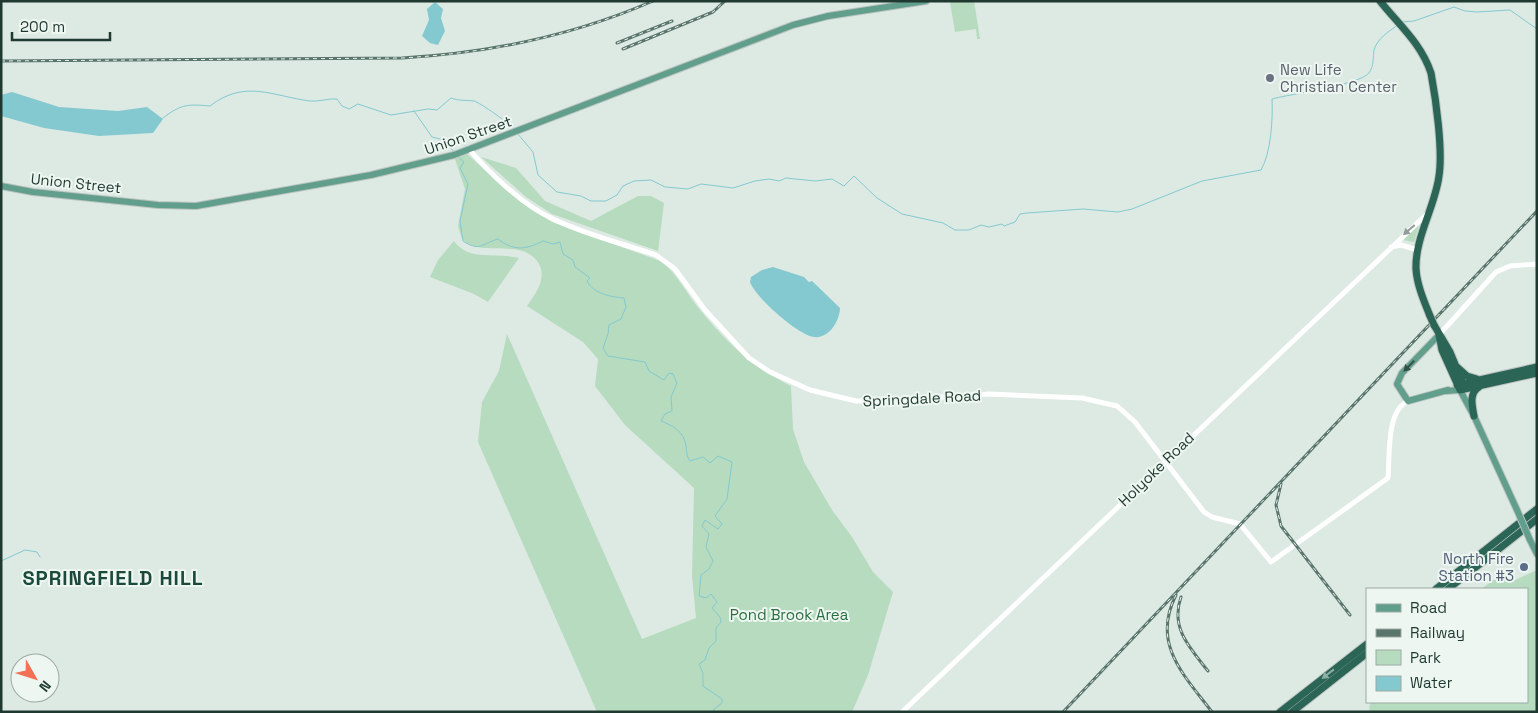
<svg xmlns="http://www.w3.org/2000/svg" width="1538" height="713" font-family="'Space Grotesk',sans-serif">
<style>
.green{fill:#b6dbbe}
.water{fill:#84c9d0}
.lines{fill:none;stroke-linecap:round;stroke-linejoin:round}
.stream{stroke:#84c9d0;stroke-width:1}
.major-casing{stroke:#bcc4c1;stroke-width:8}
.highway-casing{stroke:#bcc4c1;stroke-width:9}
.minor{stroke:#fff;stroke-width:5}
.major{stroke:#619f8c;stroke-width:6}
.highway{stroke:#2b6556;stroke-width:7}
.rail-casing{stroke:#59756c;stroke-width:3}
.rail{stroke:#eef6f1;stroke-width:1;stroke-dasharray:4;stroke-linecap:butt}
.major-bridge-casing{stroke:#bcc4c1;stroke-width:8;stroke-linecap:butt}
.highway-bridge-casing{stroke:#bcc4c1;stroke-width:9;stroke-linecap:butt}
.major-bridge{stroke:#619f8c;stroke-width:6}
.highway-bridge{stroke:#2b6556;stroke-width:7}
.oneway{fill:#8f9c98}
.oneway2{fill:#305247}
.oneway3{fill:#8caea4}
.worship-dot{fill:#6b7280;stroke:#eef6f1;stroke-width:2}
.service-dot{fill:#5c6f8a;stroke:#eef6f1;stroke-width:2}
.labels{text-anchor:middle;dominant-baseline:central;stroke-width:4;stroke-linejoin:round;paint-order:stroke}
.worship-label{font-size:15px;fill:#5b616d;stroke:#eef6f1;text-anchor:start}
.street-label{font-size:15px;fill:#1f3930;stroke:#eef6f1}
.service-label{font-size:15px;fill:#4e5e75;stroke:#eef6f1;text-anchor:end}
.park-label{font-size:15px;fill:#2a6f40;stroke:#eef6f1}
.district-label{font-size:20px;font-weight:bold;letter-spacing:1px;fill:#1b4a3c;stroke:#eef6f1}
</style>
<rect width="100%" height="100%" fill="#dde9e3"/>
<!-- green -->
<path class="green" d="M974,1L980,39H977L976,29L955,32L950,2Z
M467,154L521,202L552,222L663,262C678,276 687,294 700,310C729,345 750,365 791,386L793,429L804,462L832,510L852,537L873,572L893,592L868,675L852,712H597L478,442L482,402L499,371L507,334L642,639L696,618L692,576L694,488L625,425L595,386L598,359L583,342L527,306C535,295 547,279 539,264C523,236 482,259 462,239L458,226L465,189L455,159Z
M481,157L516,168L545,201L591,221L638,196H651L664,203L658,251L552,214L526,197Z
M1419,225L1414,242L1403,240Z
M454,241C468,262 497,252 519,258L488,302L474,294L430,277L438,260Z
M1537,570V712H1369L1370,702H1527V589H1481L1505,572L1511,582Z"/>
<!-- water -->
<path class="water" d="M435,2L443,9L441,18L445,31L438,45L430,43L422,36L429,20L427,9Z
M12,92L59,107L118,111L147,107L163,119L153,133L99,136L44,128L1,116V95Z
M773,267L804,277L809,282L812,281L840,308C840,319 830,339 814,337C798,335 756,298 750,282L751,277L762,270Z"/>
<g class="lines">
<!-- stream -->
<path class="stream" d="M1401,22L1414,21L1454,7L1465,11L1477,12L1510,10L1537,29
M414,111L432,137L444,140L455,153
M163,118C181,104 188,104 210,106C245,79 272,96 310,101C320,102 328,98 337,99L342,106L349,109L358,104L391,115L428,109L437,110L451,98C459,101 465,100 474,101C479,102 512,125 515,130
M517,133L533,152L538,175L557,192L581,196L591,201H606L617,195L623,186L634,181L651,180L665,187L688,189L701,184L733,188L755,181L769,179L779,181L786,178L815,181L832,179L844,186L854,176L877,198L902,214L943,223L955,230H969L981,225L989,227L1002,224L1004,226L1015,222L1020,214L1027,213L1083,209L1118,212L1132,209L1202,181L1261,170C1271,153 1273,119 1272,99C1290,94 1359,85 1369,73C1374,66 1373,57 1374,50C1377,39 1389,31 1398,25
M457,156L464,162L460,168L468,184L460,221L463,241C480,252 481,244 498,239C513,251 526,250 543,241L553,244L560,242L563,254L573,260L575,267L590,278L587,281C593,294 612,297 624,298L626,307L621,319L609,325L608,334L603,348L608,356L645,362L649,371L664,380L669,373L673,374L677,383L671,397L672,411L665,414L661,421C673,426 684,431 686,446C687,453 686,455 690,461L703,457L710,463L718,456L732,462L727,499L715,516L722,524L718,529L705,520L702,526L709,534L706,547L713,561L709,569L701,575L699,596L706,598L711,594L717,602L712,608L720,617L721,622L716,628V641L709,648L705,660L699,664L703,673V686L722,699V703L713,710L715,712
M1,561L25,550L37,552L40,557"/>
<!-- major casing -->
<g class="major-casing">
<path id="major" d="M1,186L33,192L158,205L196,206L371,175L454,155L793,25L828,16L926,1
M1439,335L1402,373L1397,384L1408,401L1448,390
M1446,391L1460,390L1474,416L1517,510
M1530,540L1537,554"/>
</g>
<!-- highway casing -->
<g class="highway-casing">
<path id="highway" d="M1380,1C1399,25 1421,43 1431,73C1436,100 1443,150 1439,176C1435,207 1415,237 1416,269C1417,285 1424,301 1430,316
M1434,325L1450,352L1464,386
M1439,335L1442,350L1460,390L1537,373
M1457,367L1467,376L1477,379
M1457,385L1537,367
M1474,416C1472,405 1469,393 1479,387
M1436,589L1537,509
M1448,589L1537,519
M1280,712L1367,644
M1292,712L1367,653"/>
</g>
<!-- minor -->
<path class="minor" d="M469,149C489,173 523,205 551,218C583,234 621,243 656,255L675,269L705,310L749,358L770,372L810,390L856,401H881L989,394L1082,398L1117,406L1135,422L1204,512L1212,517L1240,524L1271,562L1388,478C1390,455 1386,411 1408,401
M1391,247L1401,245L1418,250
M1439,335L1496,272L1510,266L1537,264
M902,712L1429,212"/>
<!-- major -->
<use href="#major" class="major"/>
<!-- highway -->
<use href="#highway" class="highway"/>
<!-- rail casing -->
<g class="rail-casing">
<path id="rail" d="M617,43L672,21
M623,49L713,12L725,1
M1,61L402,58C489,53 573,36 653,1
M1281,484L1276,505L1281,526L1350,615
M1176,595C1151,644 1184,675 1212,712
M1181,597C1170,628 1190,648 1208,671
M1063,712L1537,211"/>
</g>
<!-- rail -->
<use href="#rail" class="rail"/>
<!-- major-bridge casing -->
<g class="major-bridge-casing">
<path id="major-bridge" d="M1517,510L1530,540"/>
</g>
<!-- highway-bridge casing -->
<g class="highway-bridge-casing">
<path id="highway-bridge" d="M1430,316L1434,325"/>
</g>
<!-- major-bridge -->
<use href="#major-bridge" class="major-bridge"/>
<!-- highway-bridge -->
<use href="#highway-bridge" class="highway-bridge"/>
</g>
<!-- one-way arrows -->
<defs><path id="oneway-solid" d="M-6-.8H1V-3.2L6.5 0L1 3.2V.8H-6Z" transform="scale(1.25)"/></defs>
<use class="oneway" href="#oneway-solid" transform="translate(1409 230) rotate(139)"/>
<use class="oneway2" href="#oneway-solid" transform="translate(1409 366) rotate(134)"/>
<use class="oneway3" href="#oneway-solid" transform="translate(1328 674) rotate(142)"/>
<!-- markers -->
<circle class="worship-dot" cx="1270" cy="78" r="5"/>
<circle class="service-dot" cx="1524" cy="567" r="5"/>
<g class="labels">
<!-- worship labels -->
<g class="worship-label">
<text x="1280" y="69">New Life<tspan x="1280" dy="17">Christian Center</tspan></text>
</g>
<!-- street labels -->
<g class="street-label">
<text transform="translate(468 135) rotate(-19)">Union Street</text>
<text transform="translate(76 183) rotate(6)">Union Street</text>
<text transform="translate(922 398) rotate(-3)">Springdale Road</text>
<text transform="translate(1156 469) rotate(-44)">Holyoke Road</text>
</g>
<!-- service labels -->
<g class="service-label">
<text x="1514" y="558">North Fire<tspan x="1514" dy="17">Station #3</tspan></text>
</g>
<!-- park labels -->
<g class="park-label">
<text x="789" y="614">Pond Brook Area</text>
</g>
<!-- district labels -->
<g class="district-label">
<text x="113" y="578">SPRINGFIELD HILL</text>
</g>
</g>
<!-- border -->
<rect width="1538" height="713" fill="none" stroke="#1f3930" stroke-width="5"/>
<!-- legend -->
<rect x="1366" y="588" width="162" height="115" fill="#eef6f1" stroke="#9baaa4"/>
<rect x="1376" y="604" width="25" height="8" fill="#619f8c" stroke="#9baaa4"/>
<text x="1410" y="613" font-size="15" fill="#1f3930">Road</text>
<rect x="1376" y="629" width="25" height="8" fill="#59756c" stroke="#9baaa4"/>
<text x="1410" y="638" font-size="15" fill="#1f3930">Railway</text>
<rect x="1376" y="650" width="25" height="15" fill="#b6dbbe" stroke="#9baaa4"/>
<text x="1410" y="663" font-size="15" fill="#1f3930">Park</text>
<rect x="1376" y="676" width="25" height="15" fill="#84c9d0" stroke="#9baaa4"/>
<text x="1410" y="688" font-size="15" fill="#1f3930">Water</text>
<!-- north arrow -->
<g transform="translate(35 678) rotate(129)"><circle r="24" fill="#eef6f1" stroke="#9baaa4"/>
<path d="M0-4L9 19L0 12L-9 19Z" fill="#f27053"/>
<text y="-8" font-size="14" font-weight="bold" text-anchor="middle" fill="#1f3930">N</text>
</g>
<!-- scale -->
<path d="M12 32v8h98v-8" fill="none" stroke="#1f3930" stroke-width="2.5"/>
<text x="20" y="32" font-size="15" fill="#1f3930" stroke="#eef6f1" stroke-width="4" paint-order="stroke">200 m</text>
</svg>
